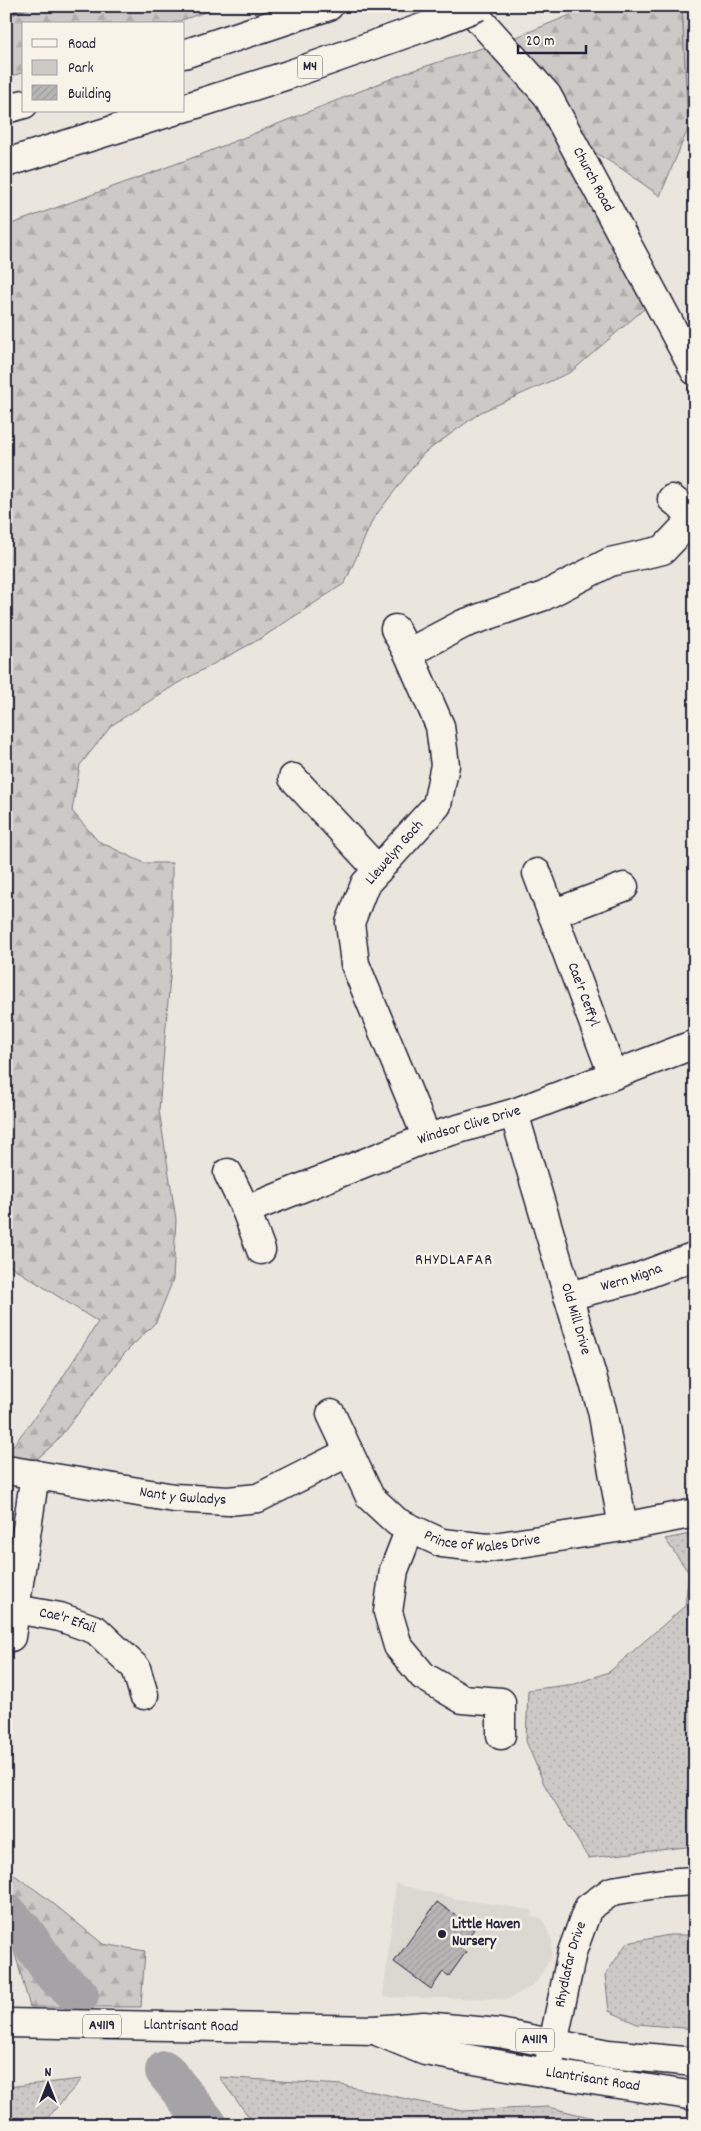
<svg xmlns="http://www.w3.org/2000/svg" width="701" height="2131" font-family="Dekko,sans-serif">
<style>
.built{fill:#dbd8d2}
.green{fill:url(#green-dots);stroke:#787680}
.forest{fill:url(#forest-firs);stroke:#787680}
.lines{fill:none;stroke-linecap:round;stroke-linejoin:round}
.stream{stroke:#716f7b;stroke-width:7}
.river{stroke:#a6a3a6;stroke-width:40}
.building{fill:url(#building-hatch);stroke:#22223b}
.minor-casing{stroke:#22223b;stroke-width:31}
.primary-casing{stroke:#22223b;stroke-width:31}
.motorway-casing{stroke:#22223b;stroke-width:31}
.minor{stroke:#f7f3e8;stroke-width:28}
.primary{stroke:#f7f3e8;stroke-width:28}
.motorway{stroke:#f7f3e8;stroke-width:28}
.motorway-bridge-casing{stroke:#22223b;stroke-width:31;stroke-linecap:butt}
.motorway-bridge{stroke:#f7f3e8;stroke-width:28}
.poi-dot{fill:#22223b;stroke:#f7f3e8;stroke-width:2}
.labels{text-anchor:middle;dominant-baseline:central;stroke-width:5;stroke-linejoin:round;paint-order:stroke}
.shield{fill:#f7f3e8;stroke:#62616f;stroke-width:1}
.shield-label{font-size:14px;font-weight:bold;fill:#22223b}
.street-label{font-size:15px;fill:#22223b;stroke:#f7f3e8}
.poi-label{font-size:15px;font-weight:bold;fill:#22223b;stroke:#f7f3e8;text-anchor:start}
.neighbourhood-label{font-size:16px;letter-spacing:1px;fill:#22223b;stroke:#f7f3e8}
</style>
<defs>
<pattern id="green-dots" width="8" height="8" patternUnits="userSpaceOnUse" patternTransform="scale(1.25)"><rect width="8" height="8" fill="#cdc9c6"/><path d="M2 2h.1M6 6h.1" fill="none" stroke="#b0acab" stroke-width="1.8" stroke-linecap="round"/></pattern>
<pattern id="forest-firs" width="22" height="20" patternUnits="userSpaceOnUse" patternTransform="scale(1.25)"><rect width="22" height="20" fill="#cdc9c6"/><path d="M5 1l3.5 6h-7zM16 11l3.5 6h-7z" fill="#b0acab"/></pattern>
<pattern id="building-hatch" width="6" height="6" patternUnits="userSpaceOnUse" patternTransform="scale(1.25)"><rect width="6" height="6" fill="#b8b6b5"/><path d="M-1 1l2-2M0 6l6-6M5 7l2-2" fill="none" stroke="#9e9c9d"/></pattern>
</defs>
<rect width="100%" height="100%" fill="#eae6de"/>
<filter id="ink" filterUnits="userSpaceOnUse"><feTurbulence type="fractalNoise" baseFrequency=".02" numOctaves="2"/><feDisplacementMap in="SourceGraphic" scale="10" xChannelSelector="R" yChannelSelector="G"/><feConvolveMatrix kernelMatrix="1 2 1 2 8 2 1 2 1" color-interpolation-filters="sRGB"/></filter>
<g filter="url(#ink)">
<!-- built -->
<path class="built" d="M396,1884L458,1899L532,1910L531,1917L542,1918L552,1940L551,1957L546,1966L537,1981L529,1988L508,1999L383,1997Z"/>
<!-- green -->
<path class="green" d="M682,6H695V158L688,129Z
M695,1533V1846L588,1858L544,1784L526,1741L528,1690L575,1684L609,1672L685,1606L689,1573L665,1539Z
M669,1935H695V2029L637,2024L609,2011L605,1975L627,1943Z
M219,2077L342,2085L462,2111L548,2107L622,2125H255Z
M82,2079L41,2125H6V2087Z"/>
<!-- forest -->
<path class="forest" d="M6,6H223L170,24H24V72L6,78Z
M592,6H682L688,129L660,196L622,169L594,152L581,179L652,302L571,372L481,412L423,454L373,519L345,583L260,639L178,683L112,725L80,765L72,811L98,841L144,863H172V953L159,1110L176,1219L173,1280L156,1322L124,1354L56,1442L20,1474L6,1463V1455L52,1394L98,1322L6,1263V226L200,155L408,72L519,36Z
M6,1869L44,1896L103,1944L145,1951L141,2007H30L10,1936L6,1934Z"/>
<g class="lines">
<!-- stream -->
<path class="stream" d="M6,14L27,6"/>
<!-- river -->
<path class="river" d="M6,1912L24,1932L54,1974L79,1995
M165,2071L208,2125"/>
</g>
<!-- building -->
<path class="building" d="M437,1902L474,1929L460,1948L466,1952L449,1976L443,1972L431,1989L394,1962Z"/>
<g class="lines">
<!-- minor casing -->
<g class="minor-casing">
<g id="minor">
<path id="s1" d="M467,6L547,95L695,371"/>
<path d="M672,499L695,517"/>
<path d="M395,629L408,653L440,726L445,765L437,805L365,884L350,923L355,964L427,1138"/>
<path d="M408,653L463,624L544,596L610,562L663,550L694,517"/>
<path d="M293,778L378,870"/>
<path id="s2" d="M537,873L613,1075"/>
<path d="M552,914L624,887"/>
<path id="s3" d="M514,1113L602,1410L623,1527"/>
<path d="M228,1173L246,1210L261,1250"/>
<path id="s4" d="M246,1210L427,1138L514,1113L695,1044"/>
<path id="s5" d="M568,1296L631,1280L695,1256"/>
<path id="s6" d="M331,1414L370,1497L397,1522L442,1543L488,1548L623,1527L695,1513"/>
<path id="s7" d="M7,1470L174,1498L228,1501L258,1498L349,1452"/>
<path d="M410,1529L394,1570L388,1612L398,1646L423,1676L462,1699L501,1702V1735"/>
<path id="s8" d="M15,1609L60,1617L96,1630L136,1668L144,1695"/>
<path d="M11,1637L35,1474"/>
<path id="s9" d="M547,2073L572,1952L588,1908L612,1891L663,1883L695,1881"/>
</g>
</g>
<!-- primary casing -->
<g class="primary-casing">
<g id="primary">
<path id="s10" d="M6,2023L375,2030L424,2026L499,2033L608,2054L695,2062"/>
<path id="s11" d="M379,2032L425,2051L547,2073L695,2096"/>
</g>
</g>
<!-- motorway casing -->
<g class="motorway-casing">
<path id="motorway" d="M184,54L329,6
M184,108L288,75L436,23
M6,109L24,104
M6,163L174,111"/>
</g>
<!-- minor -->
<use href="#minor" class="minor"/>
<!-- primary -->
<use href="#primary" class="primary"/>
<!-- motorway -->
<use href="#motorway" class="motorway"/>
<!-- motorway-bridge casing -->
<g class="motorway-bridge-casing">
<path id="motorway-bridge" d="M436,23L479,6"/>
</g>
<!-- motorway-bridge -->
<use href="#motorway-bridge" class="motorway-bridge"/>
</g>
</g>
<!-- markers -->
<circle class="poi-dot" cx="442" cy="1934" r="5"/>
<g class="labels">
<!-- shield labels -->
<g class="shield">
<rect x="297.5" y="55.5" width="25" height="23" rx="4"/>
<rect x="83" y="2014.5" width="38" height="23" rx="4"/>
<rect x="516" y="2028.5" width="38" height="23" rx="4"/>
</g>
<g class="shield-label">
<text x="310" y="67">M4</text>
<text x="102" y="2026">A4119</text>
<text x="535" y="2040">A4119</text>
</g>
<!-- street labels -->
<g class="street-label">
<text stroke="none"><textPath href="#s1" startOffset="216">Church Road</textPath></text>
<text transform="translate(395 853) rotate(-49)">Llewelyn Goch</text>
<text stroke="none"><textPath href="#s2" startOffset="130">Cae'r Ceffyl</textPath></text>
<text stroke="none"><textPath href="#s4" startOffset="239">Windsor Clive Drive</textPath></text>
<text stroke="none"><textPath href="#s5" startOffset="66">Wern Migna</textPath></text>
<text stroke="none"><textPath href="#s3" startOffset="215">Old Mill Drive</textPath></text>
<text stroke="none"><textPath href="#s7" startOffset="178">Nant y Gwladys</textPath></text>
<text stroke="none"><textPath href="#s6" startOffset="218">Prince of Wales Drive</textPath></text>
<text stroke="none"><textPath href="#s8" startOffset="54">Cae'r Efail</textPath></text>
<text stroke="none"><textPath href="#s9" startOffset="111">Rhydlafar Drive</textPath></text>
<text stroke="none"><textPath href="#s10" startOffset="185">Llantrisant Road</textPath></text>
<text stroke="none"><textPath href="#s11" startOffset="220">Llantrisant Road</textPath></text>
</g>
<!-- poi labels -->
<g class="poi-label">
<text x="452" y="1925">Little Haven<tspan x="452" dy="17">Nursery</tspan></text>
</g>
<!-- neighbourhood labels -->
<g class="neighbourhood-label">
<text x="454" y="1260">RHYDLAFAR</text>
</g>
</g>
<!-- margin -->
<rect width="701" height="2131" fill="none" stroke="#f7f3e8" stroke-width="25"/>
<rect x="12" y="12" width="676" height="2106" fill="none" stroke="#22223b" stroke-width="2" filter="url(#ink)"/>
<!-- legend -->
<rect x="22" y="22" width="162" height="90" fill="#f7f3e8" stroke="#a29fa3"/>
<rect x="32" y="39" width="25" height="8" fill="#f7f3e8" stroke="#a29fa3"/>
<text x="68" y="48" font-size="15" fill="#22223b">Road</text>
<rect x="32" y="60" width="25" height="15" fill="#cdc9c6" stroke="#a29fa3"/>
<text x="68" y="72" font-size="15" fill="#22223b">Park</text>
<rect x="32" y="85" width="25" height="15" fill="url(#building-hatch)" stroke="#a29fa3"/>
<text x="68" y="98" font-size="15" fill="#22223b">Building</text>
<!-- north arrow -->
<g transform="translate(48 2084)" stroke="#f7f3e8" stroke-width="4" paint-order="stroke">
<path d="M0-4L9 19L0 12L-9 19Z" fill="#22223b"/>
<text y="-8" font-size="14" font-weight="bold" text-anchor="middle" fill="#22223b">N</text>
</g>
<!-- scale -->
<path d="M518 45v8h68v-8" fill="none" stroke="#22223b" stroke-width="2.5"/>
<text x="526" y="45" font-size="15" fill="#22223b" stroke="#f7f3e8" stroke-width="4" paint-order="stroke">20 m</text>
</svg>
